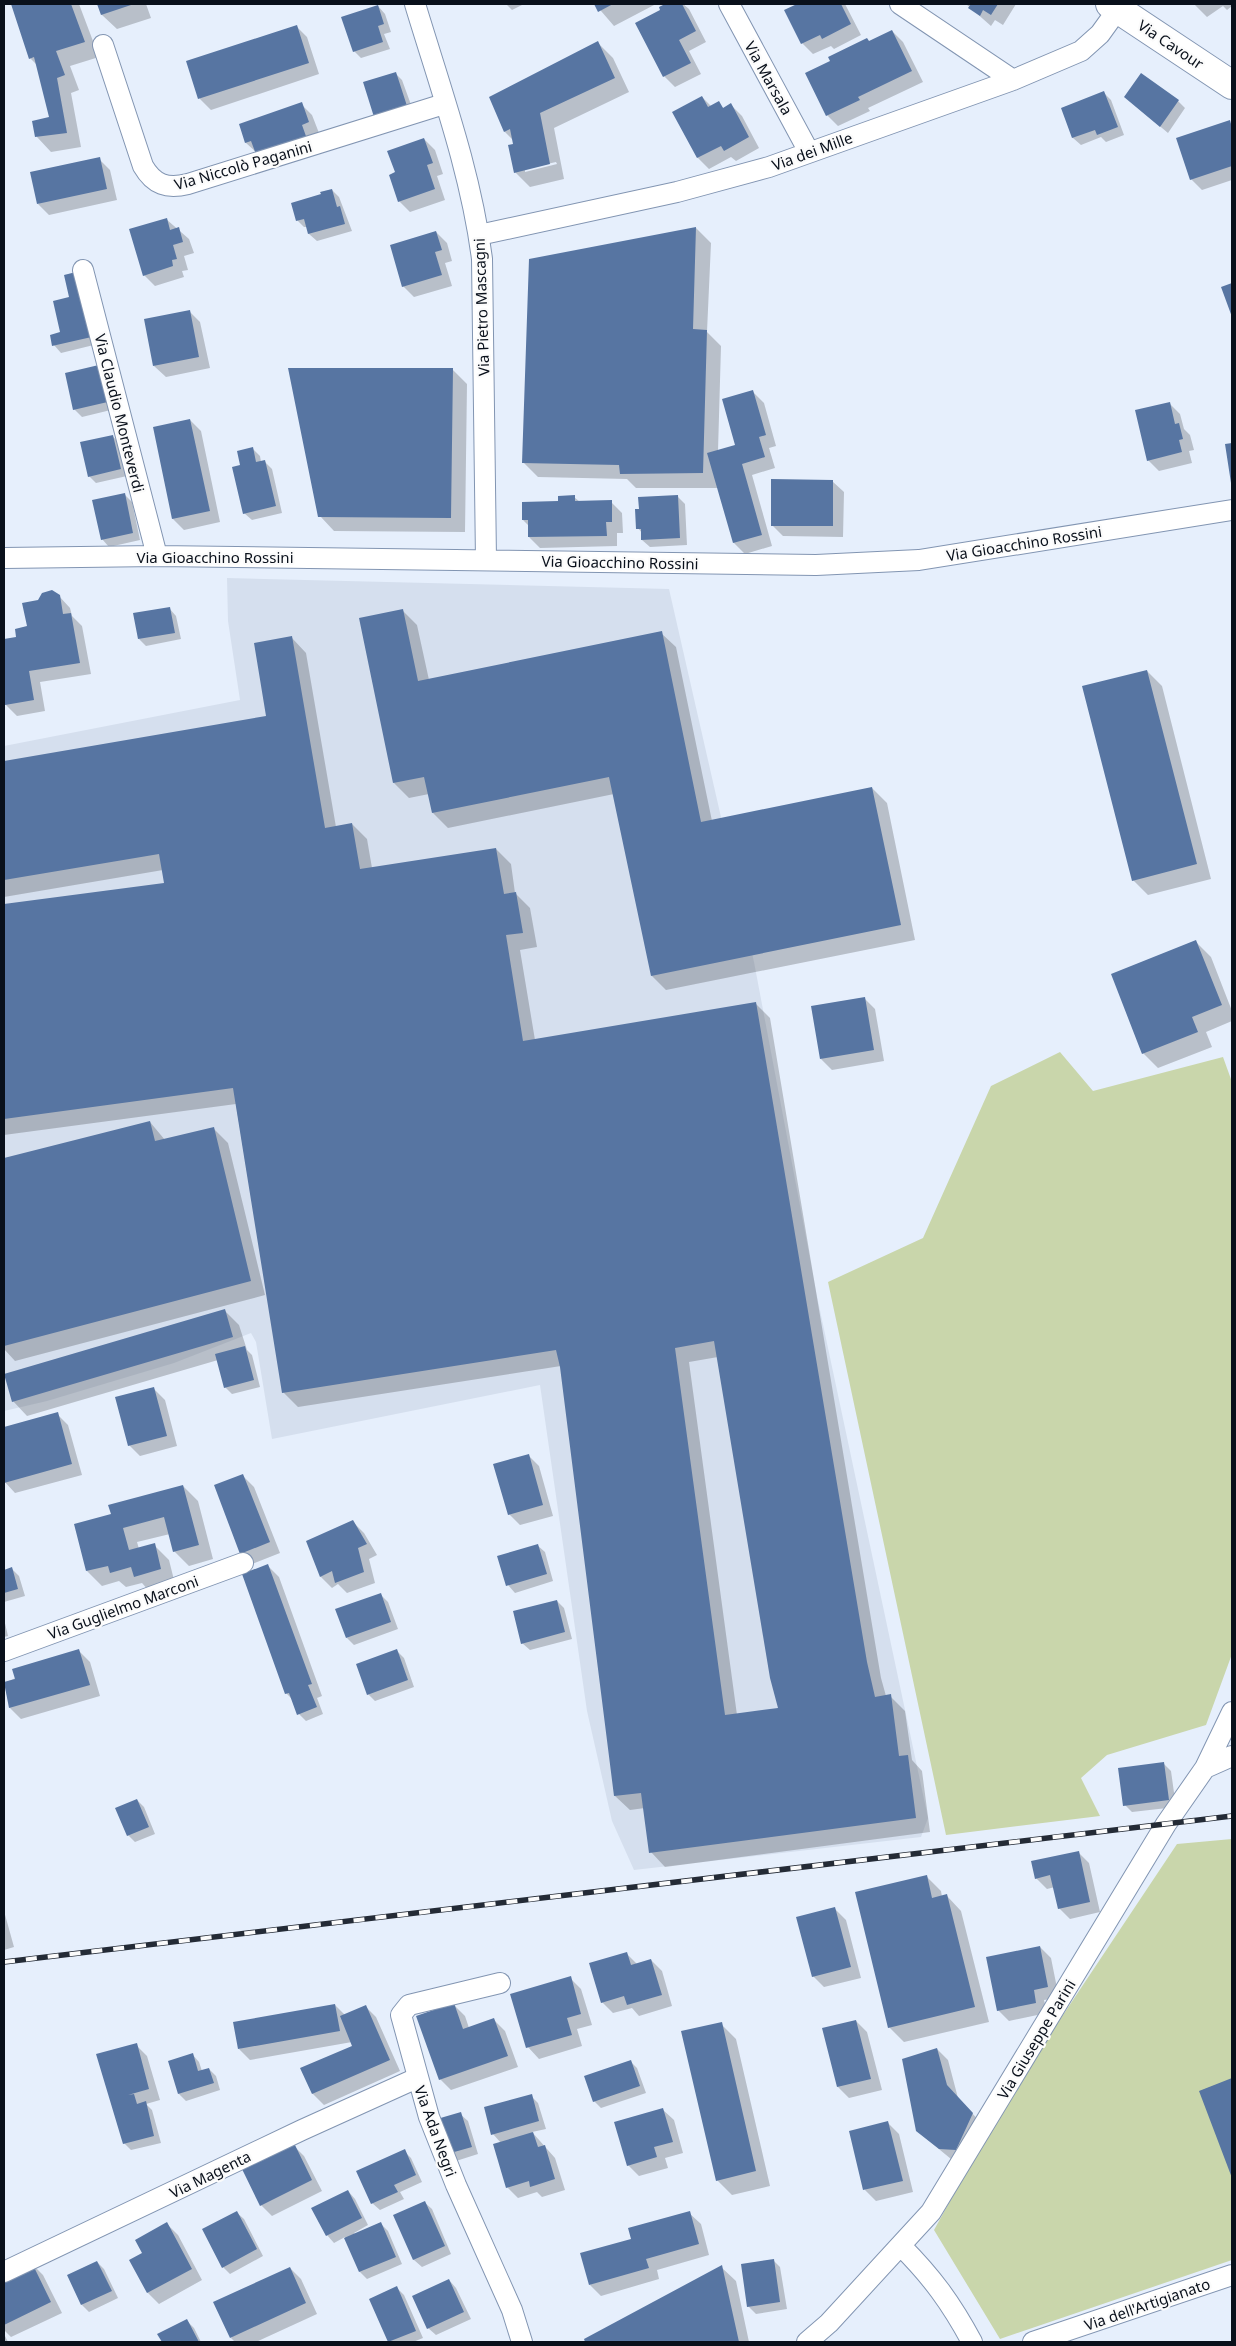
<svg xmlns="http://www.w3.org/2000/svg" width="1236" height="2346" font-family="'Noto Sans',sans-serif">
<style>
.built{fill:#d5dfee}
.green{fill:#c9d6ab}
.shadow{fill:#0003;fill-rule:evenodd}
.building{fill:#5775a2;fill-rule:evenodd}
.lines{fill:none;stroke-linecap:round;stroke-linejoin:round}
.street-casing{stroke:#8295b2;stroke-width:22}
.secondary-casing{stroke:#8295b2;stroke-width:30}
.street{stroke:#fff;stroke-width:20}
.secondary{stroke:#fff;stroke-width:28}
.rail-casing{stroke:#242b36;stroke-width:5.5}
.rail{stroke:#fbfbfb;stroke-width:4;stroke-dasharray:11;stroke-linecap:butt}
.labels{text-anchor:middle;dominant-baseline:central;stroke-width:4.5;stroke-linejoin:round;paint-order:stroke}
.street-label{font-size:15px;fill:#09101b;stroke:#fbfbfb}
</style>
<rect width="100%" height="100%" fill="#e6effc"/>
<!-- built -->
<path class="built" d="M227,578L669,589L754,962L818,1301L928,1818L921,1837L634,1870L612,1821L587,1711L540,1385L272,1439L256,1342L251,1333L174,1363L47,1401L4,1411V746L240,700L228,621Z"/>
<!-- green -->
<path class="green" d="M1060,1052L1093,1091L1223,1057L1232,1082V1654L1206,1725L1107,1755L1081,1778L1100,1816L946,1835L828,1282L923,1238L991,1086Z
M1232,1839V2260L1000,2339L934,2230L1003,2105L1177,1844Z"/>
<!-- shadow -->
<path class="shadow" d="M12,4H79L99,57L70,66L79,90L71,93L81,147L51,152L37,137L34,122L51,118L37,65L30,58Z
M98,4H146L151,18L117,29L102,15Z
M506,4H524L512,10Z
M595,4H656L614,26Z
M668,4H683L689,9L706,42L689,51L701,74L675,87L664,76L637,24L662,11L660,7Z
M800,4H845L861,35L834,49L831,46L813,54L802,43L786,11Z
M966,4H1016L1003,25L995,20L991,26Z
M1194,4H1232V6L1227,10L1223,6L1207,17Z
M378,6L385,14L391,32L384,34L390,49L361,58L354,51Z
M296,26L307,37L319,74L211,110L200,99L187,62Z
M892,31L903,42L923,82L868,108L870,111L838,126L827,115L869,42Z
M598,43L613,58L629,92L554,128L564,179L530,187L515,172L514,141L505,132L491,97ZM556,162L557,164L525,172V169Z
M395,73L402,80L414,113L364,83Z
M1104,93L1111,100L1124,135L1106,142L1101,137L1081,145L1073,138L1062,108Z
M702,97L712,107L719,103L724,109L731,105L742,116L759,148L736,161L731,157L709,169L698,158L674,113Z
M1125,97L1178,101L1185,108L1168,133Z
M301,104L312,115L319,133L257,153L246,143L240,125Z
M1229,122L1232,125V180L1202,190L1191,179Z
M424,139L435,150L443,174L437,176L445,200L410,212L399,201L396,173Z
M99,159L110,170L117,200L49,215L38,204Z
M332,190L339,197L352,231L317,241L309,234L307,227H304L297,220L323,195Z
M166,219L189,239L194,253L184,256L188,270L182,271L184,277L155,286L144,275Z
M696,228L711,243L707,332L721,346L718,451L737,445L753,392L764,403L776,446L769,448L775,468L752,475L772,546L745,554L734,543L718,488H636L627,479L538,477L523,462Z
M436,232L447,243L452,261L445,263L452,286L414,297L403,286Z
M87,299L102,343L61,353L54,345Z
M189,311L200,322L210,368L166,377L154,366Z
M452,369L467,384L465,532L334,531L320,516Z
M110,373L119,408L82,417L74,409Z
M1169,403L1180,414L1184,429L1190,435L1194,450L1189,451L1192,463L1159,471L1148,460Z
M190,420L201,431L220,522L184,530L173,519Z
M112,436L120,443L127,476L96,483L89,476Z
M253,449L260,456L261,462H265L272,469L282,513L252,520L244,513L242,466Z
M832,481L844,492L843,537L783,536L772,525Z
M124,494L132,502L140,540L109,547L102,539Z
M677,496L685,504L687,545L650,547L642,540V533L638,528Z
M574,497L580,502H611L622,513L623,533H617V546L540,548L529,537V526L523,520Z
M59,596L70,608L72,616L82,626L91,674L40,682L45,711L17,716L6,705L4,692V640L17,638Z
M169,608L176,616L181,639L146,646L139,639Z
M402,610L417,625L429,680L661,633L676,647L712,821L872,788L887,803L915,940L666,990L652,976L614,794L448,828L433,813L429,794L409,798L394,783L360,619Z
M292,638L306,653L336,827L352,824L367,839L372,868L496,849L511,864L515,893L530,908L537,947L520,950L535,1040L756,1004L770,1018L881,1678L886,1696H890L905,1711L912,1760L922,1771L930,1832L665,1867L651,1852L645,1808L630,1810L615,1796L561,1366L298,1407L283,1392L236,1104L4,1135V905L165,884L163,870L4,897V762L268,718ZM718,1357L779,1710L737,1715L689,1362Z
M1147,671L1162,686L1211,879L1148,895L1133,880Z
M1196,942L1211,957L1232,1011V1021L1206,1032L1212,1047L1158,1068L1143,1053Z
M864,998L875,1009L884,1061L832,1070L821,1059Z
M150,1122L165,1140L213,1128L228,1143L265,1295L15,1361L4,1349V1160Z
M225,1311L239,1325L247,1350L252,1355L260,1387L232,1394L225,1387L218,1360L27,1416L13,1401Z
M154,1389L165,1400L177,1446L140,1456L129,1445Z
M57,1414L68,1425L82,1475L15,1493L4,1481V1428Z
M528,1455L539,1466L553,1516L520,1525L509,1514Z
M243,1476L254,1487L280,1553L252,1564L241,1553Z
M183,1486L198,1501L213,1559L189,1566L174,1551L170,1534L137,1542L139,1549L154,1545L169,1560L175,1584L149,1591L142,1583L126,1587L119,1581L102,1586L87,1571L75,1525L112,1515Z
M353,1522L364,1533L377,1555L369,1559L375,1583L347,1593L338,1584L332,1588L321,1577L307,1542Z
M537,1545L545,1552L553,1581L515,1593L508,1585Z
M268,1566L279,1577L322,1696L317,1698L323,1714L306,1721L299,1714L293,1700L286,1693Z
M12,1569L19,1576L25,1596L4,1602V1571Z
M381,1595L388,1602L398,1629L354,1645L347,1638Z
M557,1601L564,1608L572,1639L530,1650L522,1643Z
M4,1619L8,1636L4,1637Z
M79,1651L90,1662L100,1696L21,1719L10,1708L4,1683Z
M397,1651L404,1658L414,1687L375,1701L368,1694Z
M1164,1764L1171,1771L1176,1807L1132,1812L1125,1805Z
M137,1800L144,1807L155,1834L135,1842L128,1835Z
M1078,1852L1089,1863L1100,1912L1070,1919L1059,1908L1055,1887L1047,1889L1036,1878Z
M926,1876L941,1891L942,1897L947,1896L961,1911L989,2022L904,2042L889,2027Z
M835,1909L846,1920L861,1978L824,1987L813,1976Z
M4,1911L14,1947L4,1950Z
M1040,1947L1051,1958L1059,1998L1044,2000L1047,2013L1009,2021L998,2010Z
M626,1953L637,1964L651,1960L662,1971L672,2006L639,2016L632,2008L613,2013L602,2002Z
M570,1978L581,1989L592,2025L577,2029L582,2046L539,2059L528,2047Z
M335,2005L345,2015L365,2006L376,2017L400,2071L324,2105L313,2094L302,2069L354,2046L352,2042L250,2060L239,2049Z
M454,2005L465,2016L469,2028L494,2020L505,2031L518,2067L451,2090L440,2079Z
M856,2021L867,2032L882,2090L849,2098L838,2087Z
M721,2024L736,2039L770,2186L732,2195L717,2180Z
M136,2045L147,2056L160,2100L146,2104L152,2110L161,2143L131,2150L124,2143L113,2103Z
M937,2049L948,2060L958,2098L984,2126L967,2161L951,2159L917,2131Z
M192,2054L199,2062L202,2071L209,2069L216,2076L220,2090L186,2101L179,2094Z
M630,2061L637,2068L646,2093L601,2108L594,2101Z
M1232,2079V2175L1200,2091Z
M531,2096L538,2103L546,2129L532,2132L555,2158L565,2190L542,2197L537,2192L518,2198L507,2187L501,2143L493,2134Z
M662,2109L674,2120L683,2153L665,2158L668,2168L639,2176L628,2165Z
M460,2114L468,2121L478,2154L456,2161L448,2153Z
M888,2123L899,2134L913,2192L876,2201L865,2190Z
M293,2145L304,2156L322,2191L272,2216L261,2205Z
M404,2151L411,2158L422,2182L400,2192L404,2199L380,2210L372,2203Z
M348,2191L355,2199L368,2225L354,2233L355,2234L380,2223L388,2231L402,2264L367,2279L360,2272L345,2237L334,2243L327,2235Z
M424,2202L432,2209L451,2254L422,2267L414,2260L395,2215Z
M236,2212L244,2219L263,2256L230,2274L223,2267Z
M689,2213L701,2224L709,2255L657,2270L659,2279L601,2296L590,2285L632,2240Z
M167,2224L178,2235L202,2280L159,2304L148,2293L131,2261L144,2254Z
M773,2260L780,2267L787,2309L756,2314L748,2306Z
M97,2262L104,2269L118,2298L89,2312L82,2305Z
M32,2264L43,2275L62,2313L11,2337L4,2330V2278Z
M721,2267L736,2281L749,2342H587L586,2340Z
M290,2268L301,2279L317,2314L256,2342H235L231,2338Z
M449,2280L456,2288L471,2319L436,2335L428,2328Z
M397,2288L404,2295L423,2338L413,2342H389L370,2299Z
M187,2321L194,2328L201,2342H163L159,2335Z
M4,2334L8,2342H4Z"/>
<!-- building -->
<path class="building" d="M11,4H71L85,42L56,51L65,75L57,78L67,133L35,137L32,121L49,117L34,57L29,59Z
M97,4H134L101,15Z
M594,4H613L598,12Z
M665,4H682L696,31L679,40L691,63L663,77L635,23L660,10L659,7Z
M797,4H841L851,24L822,39L820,35L801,44L784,10Z
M971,4H998L991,15L983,10L980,16L968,8Z
M378,5L384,24L378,26L383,42L353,52L341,17Z
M297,25L309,63L198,99L186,61Z
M892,30L912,71L858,97L860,100L826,116L805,73L830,61L828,57L867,38L869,41Z
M598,41L615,78L540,113L550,164L514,173L508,145L513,144L510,129L504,132L489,97Z
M396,72L407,106L374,117L363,82Z
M1141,73L1179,100L1160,127L1124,97Z
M1104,91L1118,127L1097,135L1095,130L1072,138L1061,108Z
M702,96L708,107L719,101L723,108L731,103L749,137L724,151L721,146L697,158L672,112Z
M302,102L309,122L302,125L307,139L257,157L251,141L245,143L239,124Z
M1230,120L1232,128V166L1190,180L1176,138Z
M424,138L433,163L427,165L435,189L398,202L389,175L395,172L387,151Z
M100,157L107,189L37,204L30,172Z
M332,189L337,207L340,206L345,224L308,234L304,219L296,221L291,203L321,194L320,192Z
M167,218L170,230L179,227L183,242L173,245L177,259L172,260L173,266L143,276L129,229Z
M696,227L693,329L707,330L703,473L620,474L619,465L522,463L529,259Z
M436,231L442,250L435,252L442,275L402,287L390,245Z
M76,272L96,336L52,346L50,335L60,332L53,301L69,297L64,275Z
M1232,283V317L1221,287Z
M190,310L199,357L153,366L144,319Z
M103,364L112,401L73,410L65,373Z
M288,368H453L451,518L318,517Z
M753,390L766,435L759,437L765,457L742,464L762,535L733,543L707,453L735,445L722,399Z
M1170,402L1175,424L1179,423L1183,439L1179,440L1182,452L1147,461L1135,410Z
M190,419L210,511L172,519L153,427Z
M113,435L121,469L88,477L80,442Z
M1232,443V483H1231L1225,444Z
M253,447L256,462L265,460L276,506L243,514L232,467L240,465L237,451Z
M771,479L833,480V526H771Z
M125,493L133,533L101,540L92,500Z
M575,495V501L612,500V522H606L607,536L528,537V520H522V502L558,501V496Z
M678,495L680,538L641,540V529H636L635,509H639L638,497Z
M52,590L60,595L63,614L71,613L80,663L29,671L34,700L5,705L4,639L16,637L15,629L27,626L22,603L38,600L42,593Z
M170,607L175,633L138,639L133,613Z
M403,609L418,681L662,631L701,822L872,787L901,925L651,976L609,777L432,813L424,777L393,783L359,618Z
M292,636L325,828L352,823L360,869L496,848L504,894L516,892L523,933L506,935L523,1041L756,1002L867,1662L875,1697L891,1694L899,1756L908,1755L916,1818L649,1853L641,1793L614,1796L560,1367L556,1350L282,1393L233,1088L4,1119V904L164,883L159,854L4,880V761L266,716L254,643ZM714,1341L770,1678L778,1708L725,1715L675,1348Z
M1147,670L1197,864L1132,881L1082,686Z
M1196,940L1222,1005L1192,1017L1198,1032L1142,1054L1111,974Z
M865,997L874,1050L820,1059L811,1006Z
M150,1121L155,1141L214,1127L251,1281L4,1346V1158Z
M225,1309L233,1337L12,1402L4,1374Z
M245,1346L254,1380L224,1388L215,1354Z
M154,1387L167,1436L128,1446L115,1397Z
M58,1412L72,1464L4,1483V1427Z
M529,1454L543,1505L508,1515L493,1464Z
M243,1474L270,1542L240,1554L214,1485Z
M183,1485L199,1545L173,1552L164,1517L123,1528L129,1550L155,1543L161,1569L134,1577L131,1567L110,1573L108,1566L86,1571L74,1524L111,1514L108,1505Z
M353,1520L367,1544L358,1548L364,1572L335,1583L332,1571L320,1577L306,1541Z
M538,1544L547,1574L506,1586L497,1556Z
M268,1564L312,1684L308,1685L317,1707L297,1715L289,1693L285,1694L242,1574Z
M12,1567L18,1589L4,1593V1570Z
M381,1593L391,1622L346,1638L335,1609Z
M557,1600L565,1632L521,1644L513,1611Z
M79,1649L90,1685L9,1708L4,1682L15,1679L12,1669Z
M397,1649L408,1680L367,1695L356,1664Z
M1164,1762L1169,1800L1123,1806L1118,1768Z
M137,1799L149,1827L127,1836L115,1808Z
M1079,1851L1090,1902L1058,1909L1050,1875L1035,1879L1031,1861Z
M927,1875L932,1898L947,1894L975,2007L888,2028L855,1892Z
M835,1907L851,1967L812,1977L796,1917Z
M1040,1946L1048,1987L1034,1990L1036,2003L997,2011L986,1957Z
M627,1952L631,1965L651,1959L662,1995L627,2005L624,1996L601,2003L589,1963Z
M571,1976L581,2014L567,2018L572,2035L526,2048L510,1994Z
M454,2003L463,2029L494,2018L508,2056L439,2080L416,2016Z
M335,2004L340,2031L238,2049L233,2022Z
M366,2005L390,2060L312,2094L300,2068L352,2046L340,2016Z
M856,2020L871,2079L837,2087L822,2028Z
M722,2022L756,2171L716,2181L681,2031Z
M137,2043L149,2089L128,2095L134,2094L137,2104L146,2101L154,2136L123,2144L96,2054Z
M937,2048L947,2085L973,2113L956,2150L939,2149L916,2131L902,2059Z
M193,2053L198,2071L209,2068L214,2083L178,2094L168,2061Z
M631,2060L640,2086L593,2102L584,2076Z
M1232,2078V2178L1199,2091Z
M532,2094L539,2121L491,2135L484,2107Z
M663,2108L673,2142L654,2147L657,2157L627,2166L614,2122Z
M461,2112L472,2147L447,2154L437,2119Z
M888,2121L903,2181L863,2190L849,2131Z
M533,2132L538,2147L545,2145L555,2179L530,2187L529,2181L506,2188L493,2144Z
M294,2143L312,2180L260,2206L242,2169Z
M405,2149L416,2175L394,2185L398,2192L371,2204L356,2171Z
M348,2190L362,2218L326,2236L311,2208Z
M425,2201L445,2246L413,2260L393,2215Z
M237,2211L257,2249L222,2268L202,2229Z
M690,2211L699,2244L646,2259L649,2268L589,2285L580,2253L631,2239L628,2228Z
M167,2222L192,2269L147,2293L129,2260L142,2253L135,2240Z
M381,2222L396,2257L359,2272L344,2238Z
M774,2259L780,2302L747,2307L741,2264Z
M97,2261L112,2291L81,2305L67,2275Z
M32,2263L51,2302L4,2325V2277Z
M722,2265L739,2342H585L584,2339Z
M290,2267L306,2303L230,2338L213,2302Z
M449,2279L464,2312L427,2329L412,2296Z
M397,2286L416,2331L388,2342L369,2299Z
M187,2319L199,2342H162L157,2334Z"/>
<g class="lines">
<!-- street casing -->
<g class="street-casing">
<path id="street" d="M415,4C440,87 471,172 482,259L486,560
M729,4L809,152
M900,4L1013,80
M103,45L143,166C154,185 167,189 188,184L444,104
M479,235L677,192L769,167L1013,80L1081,51L1100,34L1118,9
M83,270L157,556
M4,558L157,556L816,565L919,560L1232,510
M4,1651L243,1563
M1205,1768L1232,1756
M500,1983L409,2005L401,2015L429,2117L456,2185L512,2310L522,2342
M901,2246C932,2277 951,2303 972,2342
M4,2272L302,2130L417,2078
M807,2342L829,2323L931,2212L1166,1824L1205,1768L1232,1712
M1033,2342L1232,2275"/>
</g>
<!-- secondary casing -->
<g class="secondary-casing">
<path id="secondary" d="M1110,4L1232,85"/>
</g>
<!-- street -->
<use href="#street" class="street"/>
<!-- secondary -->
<use href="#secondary" class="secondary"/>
<!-- rail casing -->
<g class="rail-casing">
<path id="rail" d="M4,1962L1232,1816"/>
</g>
<!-- rail -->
<use href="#rail" class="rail"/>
</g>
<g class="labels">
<!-- street labels -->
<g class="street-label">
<text transform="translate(1171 44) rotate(34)">Via Cavour</text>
<text transform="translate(769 78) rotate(61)">Via Marsala</text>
<text transform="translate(812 151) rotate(-20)">Via dei Mille</text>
<text transform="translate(243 165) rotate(-16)">Via Niccolò Paganini</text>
<text transform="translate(481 307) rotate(-92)">Via Pietro Mascagni</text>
<text transform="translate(120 413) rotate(76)">Via Claudio Monteverdi</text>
<text transform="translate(1024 543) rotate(-9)">Via Gioacchino Rossini</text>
<text x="215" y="557">Via Gioacchino Rossini</text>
<text transform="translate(620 562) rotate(1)">Via Gioacchino Rossini</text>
<text transform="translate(123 1607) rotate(-20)">Via Guglielmo Marconi</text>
<text transform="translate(1036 2039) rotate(-59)">Via Giuseppe Parini</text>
<text transform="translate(436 2131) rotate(70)">Via Ada Negri</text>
<text transform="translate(210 2174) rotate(-26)">Via Magenta</text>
<text transform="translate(1147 2304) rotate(-19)">Via dell'Artigianato</text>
</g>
</g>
<!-- border -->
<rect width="1236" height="2346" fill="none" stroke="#09101b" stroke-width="10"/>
</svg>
